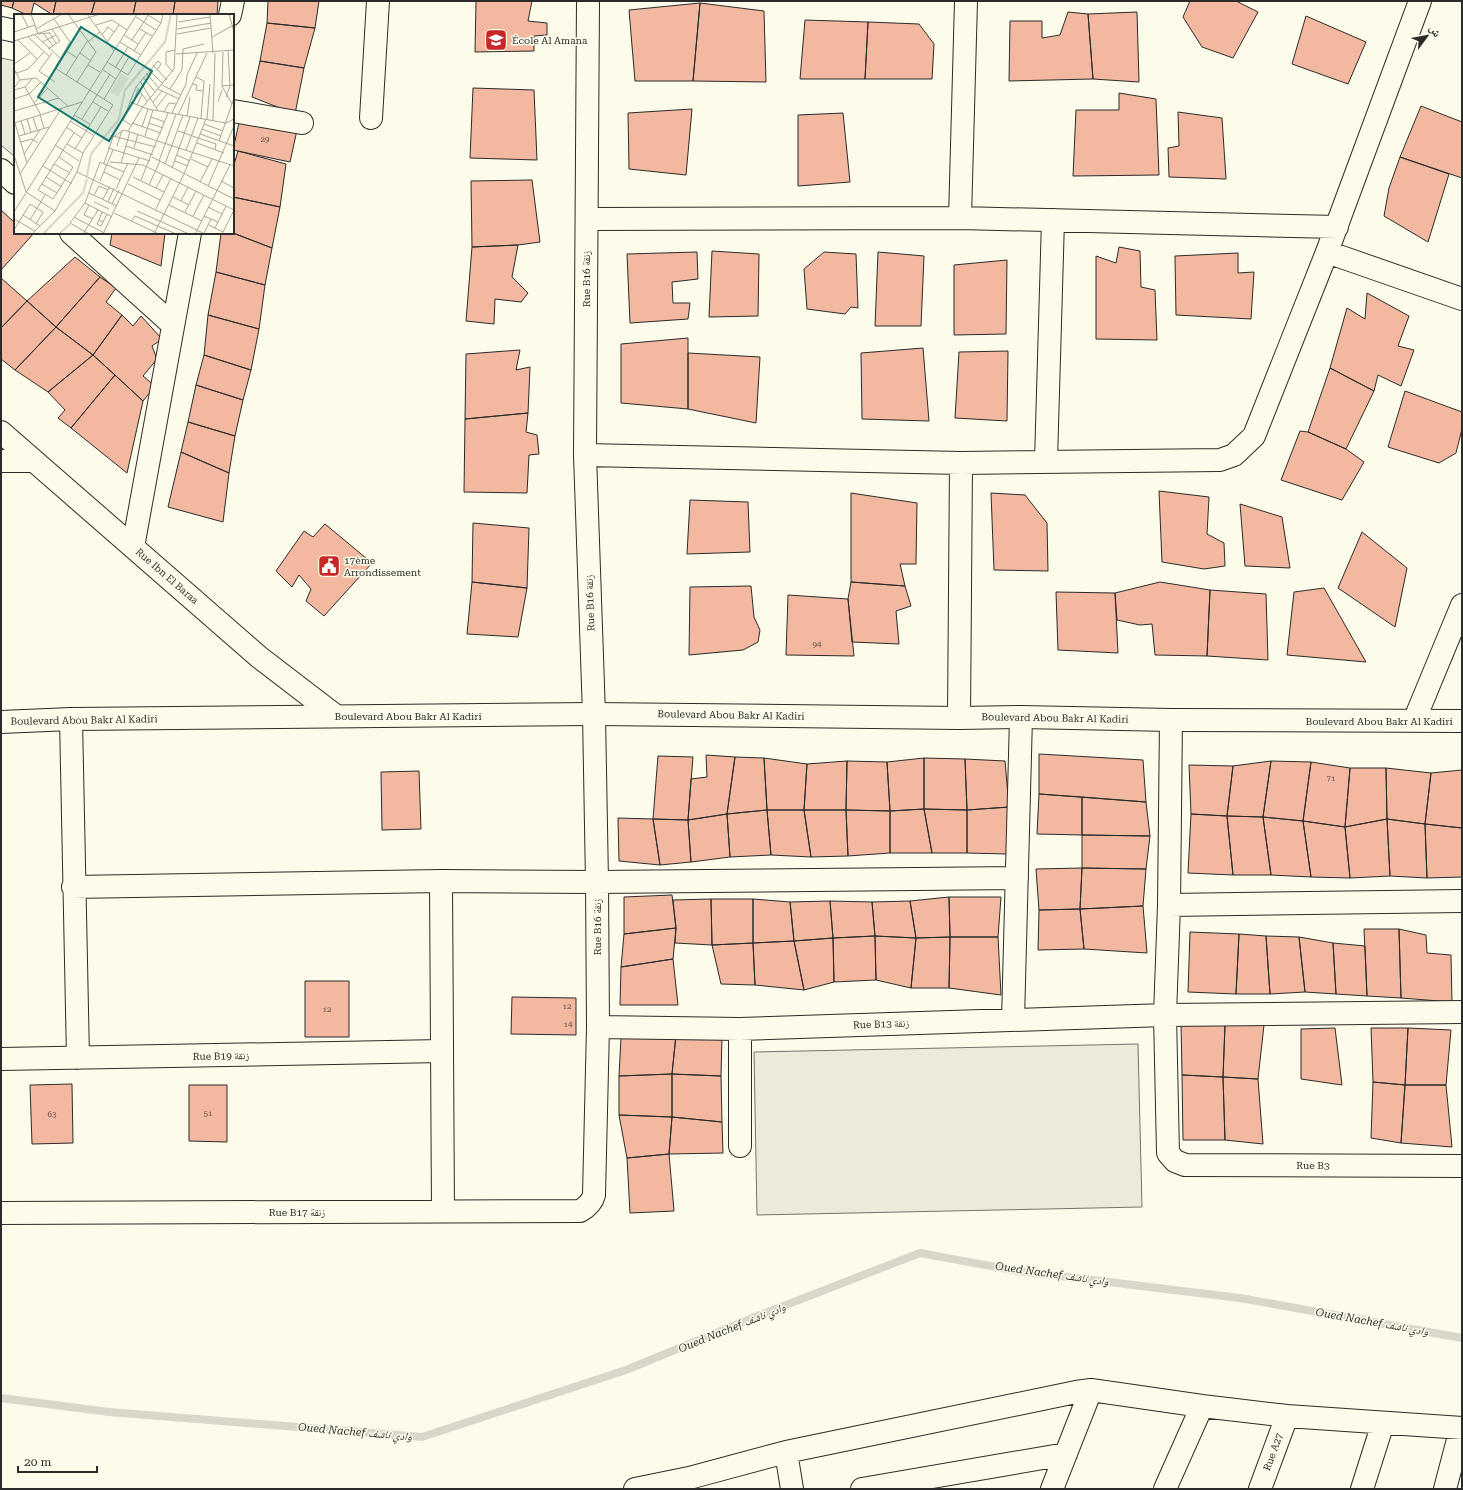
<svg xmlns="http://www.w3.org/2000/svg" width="1463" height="1490" font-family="'Roboto Serif','Noto Naskh Arabic',serif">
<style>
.green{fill:#ecebdb;stroke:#74746e}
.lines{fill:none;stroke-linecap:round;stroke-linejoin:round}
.stream{stroke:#d8d7c9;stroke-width:8}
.building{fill:#f2b8a0;stroke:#2b2b2b}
.minor-casing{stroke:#2b2b2b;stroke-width:24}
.major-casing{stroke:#2b2b2b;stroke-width:24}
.minor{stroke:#fdfbea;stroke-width:22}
.major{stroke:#fdfbea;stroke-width:22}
.labels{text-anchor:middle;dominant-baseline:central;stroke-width:3;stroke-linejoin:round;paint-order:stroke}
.number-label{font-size:8px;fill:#5d4e48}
.poi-label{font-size:10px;fill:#2b2b2b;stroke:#fdfbea;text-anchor:start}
.street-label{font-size:10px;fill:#2b2b2b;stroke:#fdfbea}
.water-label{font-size:11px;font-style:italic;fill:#2b2b2b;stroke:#fdfbea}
.inset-river{fill:none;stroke:#d8d7c9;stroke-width:2}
.inset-road{fill:none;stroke:#a9a89e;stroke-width:1}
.view{fill:#0f766e;fill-opacity:0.15;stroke:#0f766e;stroke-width:2}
.inset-edge{fill:none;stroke:#2b2b2b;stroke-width:2}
</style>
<rect width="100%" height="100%" fill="#fdfbea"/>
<!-- green -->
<path class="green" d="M1,58L15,61V157L1,145Z
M1138,1044L1142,1207L757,1215L754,1052Z"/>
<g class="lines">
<!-- stream -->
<path class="stream" d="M1,1398L109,1412L422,1437L626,1370L760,1315L920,1253L1018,1271L1240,1298L1462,1338"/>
</g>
<!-- building -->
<path class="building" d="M1,1H14L12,8L1,5Z
M14,1H56L53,15L34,3L31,15H27L12,8Z
M56,1H95L91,15H53Z
M95,1H136L133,15H91Z
M136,1H175L173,15H133Z
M175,1H218L217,15H173Z
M268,1H319L315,28L267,23Z
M476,1H532L528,21L547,23V35L534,36V51L475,52Z
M1190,1H1236L1258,12L1233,58L1202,47L1183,17Z
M700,3L764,11L766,82L693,81Z
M700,3L693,81H635L629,10Z
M1068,12L1088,14L1093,79L1009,81L1010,21H1042V38L1060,35Z
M1137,12L1139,82L1093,79L1088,14Z
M1306,16L1366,42L1348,84L1292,64Z
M805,20L868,22L865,79H800Z
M868,22L919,24L934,44L932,79H865Z
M267,23L315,28L304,68L260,61Z
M260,61L304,68L295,114L252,97Z
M473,88L534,90L537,160L470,158Z
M1119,93L1156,99L1159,175L1073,176L1076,110H1119Z
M1421,106L1462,122V178L1400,157Z
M692,109L686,175L629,169L628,113Z
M1178,112L1222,118L1226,179L1169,177L1168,148L1179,146Z
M843,113L850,182L798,186V115Z
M240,118L297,130L290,162L233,150Z
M238,151L286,164L280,207L233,197V168Z
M1400,157L1449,174L1428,242L1384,216L1389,188Z
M532,180L540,242L518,245L472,247L471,181Z
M233,197L280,207L272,248L233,233Z
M1,210L15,223V233H34L1,270Z
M112,233H165L161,266L110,245Z
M221,233H233L272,248L265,285L216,272Z
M518,245L512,277L528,293L521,302L495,299L494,324L466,321L472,247Z
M1119,247L1140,251L1141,287L1155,290L1157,340L1096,339V256L1116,263Z
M712,251L759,254L758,316L709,317Z
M697,252L698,279L672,282L673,303H690L688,319L630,323L627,254Z
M824,252L856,254L858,308L851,307L845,314L807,309L804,269Z
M878,252L924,256L921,326H875Z
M1238,253V273L1254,272L1251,319L1176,315L1175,256Z
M75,257L100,277L56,327L27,301Z
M1007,260L1006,334L954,335V265Z
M216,272L265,285L259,329L208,315Z
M100,277L116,288L106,302L122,315L93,355L56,327Z
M1,278L27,301L1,328Z
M1367,293L1409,316L1398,346L1414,350L1401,386L1378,375L1374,391L1330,368L1347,308L1365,319Z
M27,301L56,327L15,370L1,359V328Z
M122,315L133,326L141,316L162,339L152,346L157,359L143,376L155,386L143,401L93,355Z
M208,315L259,329L251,370L204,355Z
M56,327L93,355L48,392L15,370Z
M688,338V409L621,403V344Z
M923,348L929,421L862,419L861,353Z
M520,350L516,370L530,367L528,413L465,419L466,354Z
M1008,351L1007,421L955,418L959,352Z
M688,353L760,357L756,423L688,409Z
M93,355L115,375L71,428L58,418L65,410L48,392Z
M204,355L251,370L243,400L196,385Z
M1330,368L1374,391L1346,449L1308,432Z
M115,375L143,401L127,473L71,428Z
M196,385L243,400L235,436L188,422Z
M1405,391L1462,412V429L1456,453L1439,463L1388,447Z
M528,413L526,432L537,435L539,454L529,455L527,493L464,492L465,419Z
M188,422L235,436L229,473L181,452Z
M1300,431L1308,432L1346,449L1364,462L1342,500L1281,480Z
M181,452L229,473L223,522L168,507Z
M1159,491L1209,497L1207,534L1224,543L1225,566L1204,569L1162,562Z
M851,493L917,503L916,564H900L905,586L851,582Z
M991,493L1025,495L1047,523L1048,571L994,570Z
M690,500L748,502L750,552L687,554Z
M1240,504L1282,517L1290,568L1245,566Z
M473,523L529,528L527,588L472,582Z
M325,524L372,563L324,616L306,601L311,589L299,575L292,587L276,571L304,531L313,537Z
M1362,532L1407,568L1395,627L1338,588Z
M472,582L527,588L518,637L467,634Z
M851,582L905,586L911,606L896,611L899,644L852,642L848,599Z
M1160,582L1210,590L1207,656L1155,655L1152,624L1140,625L1117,620L1115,593Z
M751,586L754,617L760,630L758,642L743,650L689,655L690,587Z
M1324,588L1366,662L1287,655L1294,592Z
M1210,590L1266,594L1268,660L1207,656Z
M1056,592L1115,593L1118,653L1058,650Z
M788,595L848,599L854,656L786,655Z
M1039,754L1143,760L1146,802L1039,794Z
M706,755L735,757L727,814L688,820L691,779L707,777Z
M658,756L693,757L688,820L653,819Z
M735,757L764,758L767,810L727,814Z
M764,758L807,764L804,810H767Z
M924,758V809L890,811L887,762Z
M924,758L965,759L967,810L924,809Z
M965,759L1005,761L1009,807L967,810Z
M847,761L887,762L890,811L846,810Z
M847,761L846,810H804L807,764Z
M1271,761L1311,762L1303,821L1263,817Z
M1271,761L1263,817L1227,816L1233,766Z
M1311,762L1350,768L1345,827L1303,821Z
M1189,765L1233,766L1227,816L1191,814Z
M1350,768H1386L1387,819L1345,827Z
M1386,768L1431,773L1425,824L1387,819Z
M1462,770V828L1425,824L1431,773Z
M419,771L421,829L382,830L381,772Z
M1039,794L1082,797V835L1037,834Z
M1082,797L1146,802L1150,836L1082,835Z
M1009,807L1007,854L967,853V810Z
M924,809L932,853H890V811Z
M924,809L967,810V853H932Z
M767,810L771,855L730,857L727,814Z
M767,810H804L811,857L771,855Z
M804,810H846L848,856L811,857Z
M846,810L890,811V853L848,856Z
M727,814L730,857L691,862L688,820Z
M1191,814L1227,816L1233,875L1188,873Z
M1227,816L1263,817L1271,875H1233Z
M1263,817L1303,821L1311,877L1271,875Z
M618,818L653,819L660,865L619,861Z
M653,819L688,820L691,862L660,865Z
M1387,819L1390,876L1350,878L1345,827Z
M1387,819L1425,824L1427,878L1390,876Z
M1303,821L1345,827L1350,878L1311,877Z
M1425,824L1462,828V877L1427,878Z
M1082,835L1150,836L1146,869L1082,868Z
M1082,868L1146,869L1143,906L1080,909Z
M1082,868L1080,909L1039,910L1036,869Z
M672,895L676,928L624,934V897Z
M949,897H1001L998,937H950Z
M949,897L950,937L916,938L910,901Z
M711,899H753V943L712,945Z
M711,899L712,945L675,943L676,928L673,900Z
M753,899L790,902L794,941L753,943Z
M830,901L833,938L794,941L790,902Z
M830,901L872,902L875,936L833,938Z
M910,901L916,938L875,936L872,902Z
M1143,906L1147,953L1084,949L1080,909Z
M1080,909L1084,949L1038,950L1039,910Z
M676,928L673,959L621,967L624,934Z
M1364,929H1399L1401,998L1367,996Z
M1399,929L1426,935L1427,953L1451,955L1452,1002L1401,998Z
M1190,932L1239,934L1236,994L1188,992Z
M1239,934L1266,936L1270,994H1236Z
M875,936L876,980L834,982L833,938Z
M875,936L916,938L911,988L876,980Z
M1266,936L1299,937L1305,992L1270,994Z
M950,937H998L1001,995L949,988Z
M950,937L949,988H911L916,938Z
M1299,937L1333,943L1336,994L1305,992Z
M833,938L834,982L804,990L794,941Z
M794,941L804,990L755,985L753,943Z
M753,943L755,985L721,984L712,945Z
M1333,943L1365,946L1367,996L1336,994Z
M673,959L678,1005H620L621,967Z
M305,981H349V1037H305Z
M512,997L576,998V1035L511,1034Z
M1181,1023L1225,1025L1223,1077L1182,1075Z
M1225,1025H1264L1258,1079L1223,1077Z
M1335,1028L1342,1085L1301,1079V1029Z
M1371,1028H1408L1405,1085L1373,1082Z
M1408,1028L1451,1030L1446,1085H1405Z
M676,1035L672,1074L619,1076L621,1037Z
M676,1035L722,1037L721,1076L672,1074Z
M672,1074V1117L619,1115V1076Z
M672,1074L721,1076L722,1122L672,1117Z
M1182,1075L1223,1077L1225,1140H1183Z
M1223,1077L1258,1079L1263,1144L1225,1140Z
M1373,1082L1405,1085L1401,1143L1371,1138Z
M72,1084L73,1143L32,1144L30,1085Z
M189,1085H227V1142L189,1141Z
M1405,1085H1446L1452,1147L1401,1143Z
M619,1115L672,1117L669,1154L627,1158Z
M672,1117L722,1122L723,1153L669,1154Z
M669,1154L674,1211L630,1213L627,1158Z"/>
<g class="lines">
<!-- minor casing -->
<g class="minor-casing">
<path id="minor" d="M230,15L233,1
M1,28L15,31
M233,111L302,123
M371,118L378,1
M1,170L15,183
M960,218L966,1
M587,219L960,218L1337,227
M71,233L173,325
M1327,252L1462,299
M1,432L259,657L336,716
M585,455L961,463L1220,460L1234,455L1254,436L1327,252L1420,1
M1,461H34
M1046,461L1053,220
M133,547L190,233
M959,718L961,463
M71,719L78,1058
M1171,720L1169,905L1165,1015L1168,1153L1175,1161L1185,1165L1462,1166
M441,881L443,1211
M73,887L441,881L597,882L1017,878
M1169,905L1462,901
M1013,1020L1021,717
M598,1027L740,1029L1165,1015L1462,1012
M740,1029V1146
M1,1059L442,1051
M1,1213L580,1211C587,1207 592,1203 594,1195L598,1027L597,882L594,714L585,455L588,1
M786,1452L792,1489
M635,1489L689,1478L786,1452L1076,1392L1091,1390L1202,1406L1287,1416L1462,1428
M862,1489L1066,1454
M1052,1489L1091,1390
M1165,1489L1202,1406
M1260,1489L1287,1416
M1362,1489L1383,1423
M1445,1489L1461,1428"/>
</g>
<!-- major casing -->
<g class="major-casing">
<path id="major" d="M1414,721L1462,605
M1,722L71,719L594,714L959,718L1021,717L1171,720L1462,721"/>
</g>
<!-- minor -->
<use href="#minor" class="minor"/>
<!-- major -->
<use href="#major" class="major"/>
</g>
<!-- icons -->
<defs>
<g id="school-square" transform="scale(1.15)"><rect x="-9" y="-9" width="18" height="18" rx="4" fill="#c62828" stroke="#fdfbea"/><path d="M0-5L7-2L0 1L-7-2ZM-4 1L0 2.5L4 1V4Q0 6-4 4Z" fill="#fff"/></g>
<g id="civic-square" transform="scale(1.15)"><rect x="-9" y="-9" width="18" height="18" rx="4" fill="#c62828" stroke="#fdfbea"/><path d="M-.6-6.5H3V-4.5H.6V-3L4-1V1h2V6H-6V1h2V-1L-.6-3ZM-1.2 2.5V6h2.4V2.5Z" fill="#fff"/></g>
</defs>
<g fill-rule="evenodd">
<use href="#school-square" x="496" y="40"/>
<use href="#civic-square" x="329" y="566"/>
</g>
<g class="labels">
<!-- number labels -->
<g class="number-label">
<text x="265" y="139">29</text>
<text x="817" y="644">94</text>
<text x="1331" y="778">71</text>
<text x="567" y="1006">12</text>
<text x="327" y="1009">12</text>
<text x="568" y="1024">14</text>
<text x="208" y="1113">51</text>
<text x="52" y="1114">63</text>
</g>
<!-- poi labels -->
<g class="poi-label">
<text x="512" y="40">École Al Amana</text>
<text x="344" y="560">17ème<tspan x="344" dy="12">Arrondissement</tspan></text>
</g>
<!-- street labels -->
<g class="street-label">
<text transform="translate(586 279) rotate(-90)">Rue B16 زنقة</text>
<text transform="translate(167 576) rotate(41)">Rue Ibn El Baraa</text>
<text transform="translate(590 603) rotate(-92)">Rue B16 زنقة</text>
<text transform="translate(731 715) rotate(1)">Boulevard Abou Bakr Al Kadiri</text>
<text x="408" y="716">Boulevard Abou Bakr Al Kadiri</text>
<text transform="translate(1055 718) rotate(1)">Boulevard Abou Bakr Al Kadiri</text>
<text transform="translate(84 720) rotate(-1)">Boulevard Abou Bakr Al Kadiri</text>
<text x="1379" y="721">Boulevard Abou Bakr Al Kadiri</text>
<text transform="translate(597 927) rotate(-90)">Rue B16 زنقة</text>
<text transform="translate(881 1024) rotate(-2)">Rue B13 زنقة</text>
<text transform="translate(221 1056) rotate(-1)">Rue B19 زنقة</text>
<text x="1313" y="1165">Rue B3</text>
<text x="297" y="1212">Rue B17 زنقة</text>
<text transform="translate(1273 1452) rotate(-70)">Rue A27</text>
</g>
<!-- water labels -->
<g class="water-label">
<text transform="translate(1052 1274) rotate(8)">Oued Nachef وادي ناشف</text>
<text transform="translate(1372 1322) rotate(10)">Oued Nachef وادي ناشف</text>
<text transform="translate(732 1328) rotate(-22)">Oued Nachef وادي ناشف</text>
<text transform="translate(355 1432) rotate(5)">Oued Nachef وادي ناشف</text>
</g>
</g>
<!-- overview -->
<g transform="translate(14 14)">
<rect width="220" height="220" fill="#fdfbea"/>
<path d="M107,60L115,64L104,83L96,78Z" fill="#ecebdb"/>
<path class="inset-river" d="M73,162L77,140L105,105L111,76L151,28L157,0M29,220L69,179L73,165"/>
<path class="inset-road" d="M17,0L24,20L35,19M54,0L82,38L63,68M73,0L100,37M196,0L199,39M215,0L220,18M8,1L14,13M134,1L147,9M122,3L142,16M40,5L56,28L41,54L99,91L69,139L63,158M164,8L196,3M82,11L98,6L113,16M22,15L48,0M126,15L138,22M163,15L197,9M0,18L21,11M35,18L42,29M30,20L39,32M163,20L197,14M21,21L46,44M88,21L94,13L100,18M110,21L124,30M14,23L36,43M198,23L220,11M4,26L23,45M118,26L135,0M0,27L86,0M75,27L86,18M28,28L42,21M93,28L105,11M106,28L127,41M34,35L46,27L38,15M51,36L63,44M120,37L132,18M209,38L208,72L218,90M38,39L25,57L41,68M66,39L77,47M110,40L123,48M162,40L220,36M93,48L114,61L147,9L149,0M0,50L16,39M74,51L86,58M139,51L153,66M101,54L114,33M0,55L6,66M88,55L102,65M135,56L149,70M159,58L152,50V38L161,36M132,59L145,74M0,60L14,55L30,38M52,61L74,26M129,63L141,78M182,63L190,67L187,104M126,67L144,97M179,70L183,71L182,76L189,77M148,71L167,81M122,72L133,87M208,72L220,71M11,73L27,101M0,74L6,66L22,64L54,92M144,75L165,85M156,75L168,56L169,35L190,30M0,76L11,73L19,64M212,83L216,72L214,37M0,85L15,80L27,68M90,85L115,43M79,88L94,97M116,88L134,95L212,109L220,105M139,88L148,77M204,88L208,76M20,89L34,74M119,89L124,75M123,91L128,80M142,94L153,80M0,97L45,84M150,98L155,89L162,90M158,99L172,70L173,61L183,39M26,101L30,114M60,101L76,110M164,101L193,39M173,102L176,83M19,103L23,116M137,103L151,108M13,105L17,118M68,105L96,60M193,105L196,70M0,106L13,149M199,106L201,39M7,107L11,120M56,107L79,121M0,109L68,88M118,109L147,119M135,109L149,114M190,110L209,117M117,111L109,106L122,73L144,47L147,50L143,56M52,113L68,124M128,113L134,95M188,115L207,122M114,117L128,94L160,55L163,0M164,117L202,130L201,136M186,120L220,132M5,122L35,113M99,122L142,133M131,122L139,96M205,127L220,84M7,128L18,125L24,129M183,129L210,139M53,130L69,139M41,131L65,147M103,132L108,116M112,132L139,141M94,134L136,147M120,134L124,120M61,135L87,93M172,136L184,104M10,140L26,116M0,141L12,178M163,141L176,147M45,143L59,153L39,185L24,176L36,157L40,150L45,143L49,136L60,119M138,143L220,185M177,145L194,153M145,147L162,100M161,147L174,152M96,148L129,151L220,196M90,149L99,123L110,116L220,152M107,149L116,118M40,150L56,159M151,150L169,101M29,152L58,170M158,154L176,103M90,158L106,166M6,160L47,95M32,163L48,173M119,163L150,178M127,166L154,99M86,167L99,136M207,167L220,174M186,168L198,145M28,170L43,179M114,170L146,186M135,171L146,147M194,172L220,112M142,174L149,161M102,175L114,149M12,178L41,197L63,158L191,220M75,179L103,192M80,181L85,172L94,176M159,183L175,191M89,185L96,172M167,187L174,173M80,188L95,195M94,188L100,174M71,189L98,203M98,190L105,176M75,191L70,201L79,205M155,191L188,207M194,193L208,200M142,195L157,164M123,197L175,220M0,198L123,0M88,198L85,206L89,208M171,198L182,177M100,199L145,220M9,201L26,212M179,202L190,181M190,202L204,208M60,203L92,220M0,205L21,217M16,206L31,181M85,206L83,210L87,212L93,200M117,207L121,202L162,220M195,211L209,218M201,214L212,192M0,216L16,190L29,198L22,210M190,219L197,205M18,220L41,197M45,220L56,210M69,220L84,196M75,220L56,209L71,189L86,148L110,158M89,220L125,144M140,220L170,160L192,105M181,220L216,151M208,220L220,196"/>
<path class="view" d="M67,13L138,57L95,127L24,83Z"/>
<rect width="220" height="220" class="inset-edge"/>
</g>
<!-- border -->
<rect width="1463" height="1490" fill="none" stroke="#2b2b2b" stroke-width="4"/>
<!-- north arrow -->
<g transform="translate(1427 36) rotate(58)" stroke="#fdfbea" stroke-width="3" paint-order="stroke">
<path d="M0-3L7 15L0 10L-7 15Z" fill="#2b2b2b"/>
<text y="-6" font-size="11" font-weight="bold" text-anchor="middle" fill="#2b2b2b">ش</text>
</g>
<!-- scale -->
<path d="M18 1466v6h79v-6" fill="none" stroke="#2b2b2b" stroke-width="2"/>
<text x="24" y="1466" font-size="12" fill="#2b2b2b" stroke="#fdfbea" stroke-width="3" paint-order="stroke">20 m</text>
</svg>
